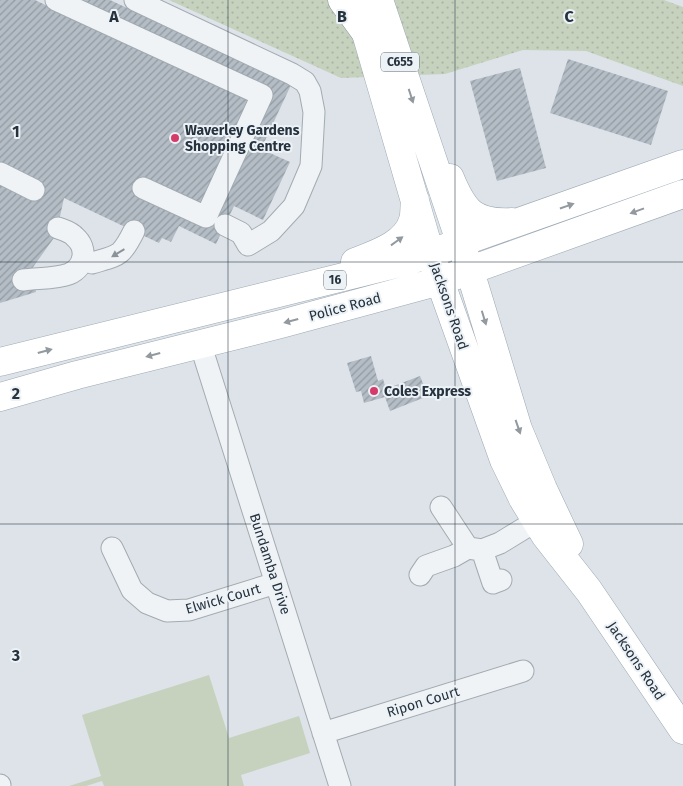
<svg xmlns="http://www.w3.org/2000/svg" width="683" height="786" font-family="'Fira Sans',sans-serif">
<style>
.grass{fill:url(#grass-dots)}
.green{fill:#c6d2be}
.building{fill:url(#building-hatch)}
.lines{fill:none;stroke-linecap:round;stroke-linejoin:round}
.minor-casing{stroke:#a2abb2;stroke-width:23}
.major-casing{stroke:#9ca9b4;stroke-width:29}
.highway-casing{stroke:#84939f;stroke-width:29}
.minor{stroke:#f0f3f6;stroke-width:21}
.major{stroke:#fff;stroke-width:28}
.highway{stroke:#fff;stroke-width:28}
.oneway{fill:#92999f}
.oneway2{fill:#8b939a}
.grid{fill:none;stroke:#26333f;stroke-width:1;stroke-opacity:0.55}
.poi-dot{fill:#d53b68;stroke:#edf2f6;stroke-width:2}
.labels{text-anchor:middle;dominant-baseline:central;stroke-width:4;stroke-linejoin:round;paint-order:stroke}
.shield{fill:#edf2f6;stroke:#626c76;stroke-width:1}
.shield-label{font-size:12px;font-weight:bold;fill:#26333f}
.poi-label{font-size:14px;font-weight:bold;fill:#26333f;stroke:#edf2f6;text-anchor:start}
.street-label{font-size:14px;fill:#26333f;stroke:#edf2f6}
.grid-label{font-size:16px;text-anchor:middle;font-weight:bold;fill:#26333f;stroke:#edf2f6;stroke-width:4;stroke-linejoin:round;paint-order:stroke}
</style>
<defs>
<pattern id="grass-dots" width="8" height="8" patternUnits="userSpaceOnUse" patternTransform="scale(1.25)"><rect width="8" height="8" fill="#c6d2be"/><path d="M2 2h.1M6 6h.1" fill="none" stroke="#aab5a4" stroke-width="1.8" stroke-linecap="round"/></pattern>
<pattern id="building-hatch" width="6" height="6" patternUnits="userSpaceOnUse" patternTransform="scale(1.25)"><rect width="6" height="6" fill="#b4bdc5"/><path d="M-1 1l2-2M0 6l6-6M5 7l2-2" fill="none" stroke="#929aa1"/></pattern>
</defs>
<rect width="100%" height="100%" fill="#dde3e8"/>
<!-- grass -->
<path class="grass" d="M169,0H664L683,7V86L586,51L523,50L445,74L341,78Z"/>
<!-- green -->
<path class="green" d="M209,675L229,738L299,716L310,753L241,775L244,786H104L102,781L86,786H69L101,776L82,715Z"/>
<!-- building -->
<path class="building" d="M0,0H35L60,12L66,0H110L291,85L261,149L290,162L263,220L234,206L216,244L179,226L171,242L162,238L159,243L64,198L56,235L31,270L36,292L0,303Z
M568,59L668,91L651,145L550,113Z
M520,68L546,168L497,181L470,81Z
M371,356L378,381L383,379L386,389L420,376L428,396L390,411L385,397L364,403L361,391L356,392L347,363Z"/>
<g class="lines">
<!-- minor casing -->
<g class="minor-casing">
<path id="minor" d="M56,0L262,95L206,217L143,188
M135,0L292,74L305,82L310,91L314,112L311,166L294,206L271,231L248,245L241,233L225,225
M0,173L34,190
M92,263C119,255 121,257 134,231
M23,280C37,278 56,279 69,274C85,267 88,248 75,237C71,232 63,230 58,228
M200,343L340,786
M441,507L468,548
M112,548L132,590L147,603L167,611L189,610L276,583
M482,550L493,583L501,580
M420,575L426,566L454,556L468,548L482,550L500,543L536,521
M323,733L523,671
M0,785V786"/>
</g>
<!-- major casing -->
<g class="major-casing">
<path id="major" d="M379,0L470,271L518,429L543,489L569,544
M359,9L430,253L504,460L523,499L545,535L589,591L683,730
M450,178C464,212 474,224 512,222
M355,262C376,254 407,244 413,220C415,214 414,206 415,200
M0,362L408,261L683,164
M0,397L77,375L281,324L440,281L683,194"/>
</g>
<!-- highway casing -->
<g class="highway-casing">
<path id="highway" d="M342,0L366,33"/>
</g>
<!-- minor -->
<use href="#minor" class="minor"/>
<!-- major -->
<use href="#major" class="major"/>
<!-- highway -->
<use href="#highway" class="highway"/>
</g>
<!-- one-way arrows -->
<defs><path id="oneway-solid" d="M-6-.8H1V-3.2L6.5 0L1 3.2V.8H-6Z" transform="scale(1.25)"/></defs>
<g class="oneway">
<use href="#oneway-solid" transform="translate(411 96) rotate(72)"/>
<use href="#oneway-solid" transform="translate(567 206) rotate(-19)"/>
<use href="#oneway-solid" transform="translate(637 211) rotate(160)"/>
<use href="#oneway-solid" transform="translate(397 241) rotate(-36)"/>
<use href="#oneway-solid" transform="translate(484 318) rotate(73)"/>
<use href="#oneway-solid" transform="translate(291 321) rotate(165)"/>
<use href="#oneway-solid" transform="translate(45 351) rotate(-15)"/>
<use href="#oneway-solid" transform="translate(153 355) rotate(165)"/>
<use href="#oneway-solid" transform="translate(518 427) rotate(71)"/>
</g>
<use class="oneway2" href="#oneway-solid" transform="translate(118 253) rotate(149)"/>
<!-- grid -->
<path class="grid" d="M228,0V786M455,0V786M0,262H683M0,524H683"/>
<!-- markers -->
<g class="poi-dot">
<circle cx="175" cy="138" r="5"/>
<circle cx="374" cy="391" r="5"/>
</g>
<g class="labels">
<!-- shield labels -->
<g class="shield">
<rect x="381" y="52.5" width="38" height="19" rx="4"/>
<rect x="324" y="270.5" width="22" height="19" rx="4"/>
</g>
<g class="shield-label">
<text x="400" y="62">C655</text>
<text x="335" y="280">16</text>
</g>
<!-- poi labels -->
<g class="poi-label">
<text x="185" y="130">Waverley Gardens<tspan x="185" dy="16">Shopping Centre</tspan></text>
<text x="384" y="391">Coles Express</text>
</g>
<!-- street labels -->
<g class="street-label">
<text transform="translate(449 306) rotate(71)">Jacksons Road</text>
<text transform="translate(345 307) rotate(-15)">Police Road</text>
<text transform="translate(270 564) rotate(72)">Bundamba Drive</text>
<text transform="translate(223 599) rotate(-16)">Elwick Court</text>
<text transform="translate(636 661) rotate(56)">Jacksons Road</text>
<text transform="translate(423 702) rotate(-17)">Ripon Court</text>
</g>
</g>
<g class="grid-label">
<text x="114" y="22">A</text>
<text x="342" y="22">B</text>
<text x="569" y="22">C</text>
<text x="16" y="137">1</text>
<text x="16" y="399">2</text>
<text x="16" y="661">3</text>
</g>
</svg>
